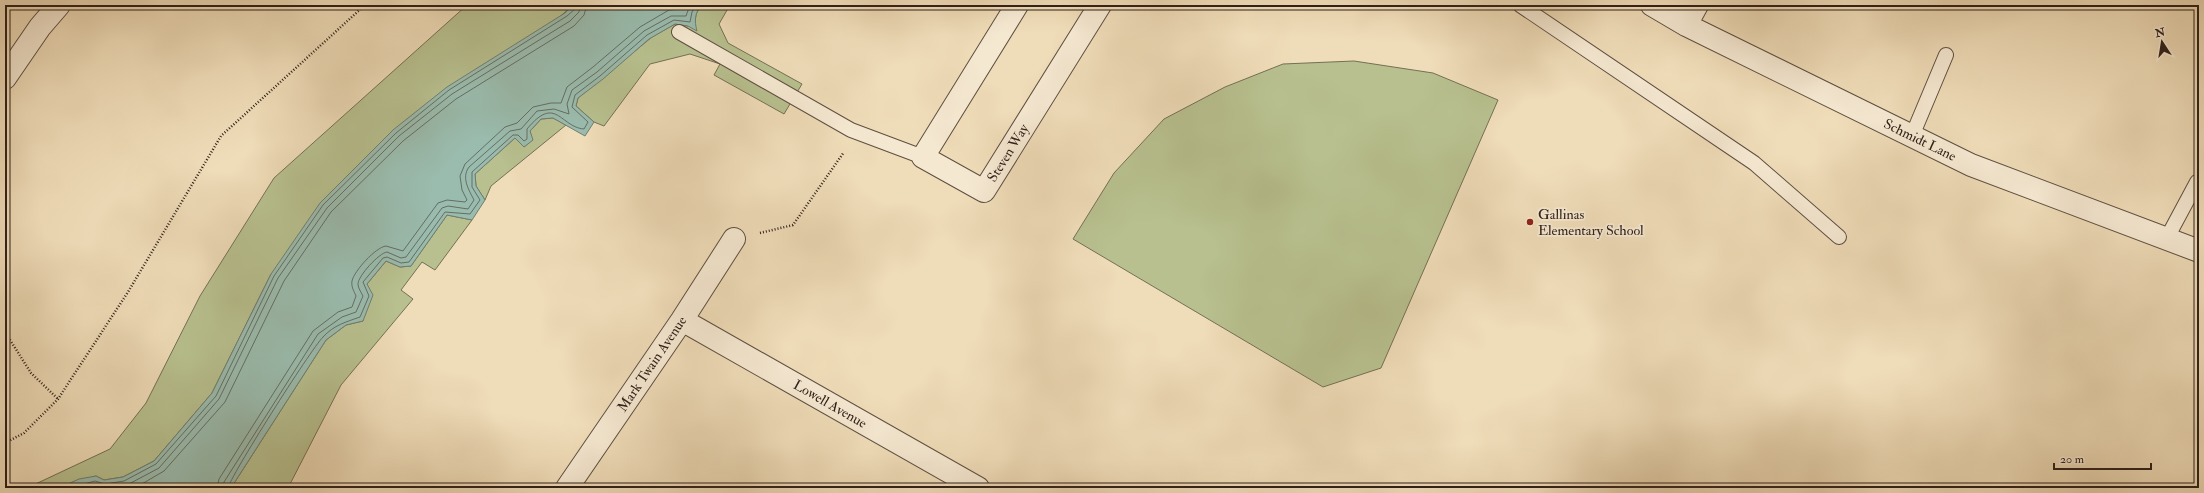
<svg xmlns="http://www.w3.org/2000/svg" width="2204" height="493" font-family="'IM FELL Double Pica',serif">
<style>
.green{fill:#b8c08f;stroke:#747054}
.water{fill:#9abcae;stroke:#6f7e72}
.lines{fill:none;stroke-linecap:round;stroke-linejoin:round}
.shore{stroke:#646e64;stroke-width:1}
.service-casing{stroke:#5f4f41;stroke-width:16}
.minor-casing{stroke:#5f4f41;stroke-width:24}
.path{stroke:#2f2019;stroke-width:2.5;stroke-dasharray:1 2;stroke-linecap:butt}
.service{stroke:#f5e8d1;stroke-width:14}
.minor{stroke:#f5e8d1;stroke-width:22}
.poi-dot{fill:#8f2418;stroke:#f5e8d1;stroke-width:1.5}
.labels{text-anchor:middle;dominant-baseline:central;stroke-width:3.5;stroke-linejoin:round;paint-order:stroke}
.street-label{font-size:14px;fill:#2f2019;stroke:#f5e8d1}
.poi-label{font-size:14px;fill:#2f2019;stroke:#f5e8d1;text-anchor:start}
</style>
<rect width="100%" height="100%" fill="#efdcb8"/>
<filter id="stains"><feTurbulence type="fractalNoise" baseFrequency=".005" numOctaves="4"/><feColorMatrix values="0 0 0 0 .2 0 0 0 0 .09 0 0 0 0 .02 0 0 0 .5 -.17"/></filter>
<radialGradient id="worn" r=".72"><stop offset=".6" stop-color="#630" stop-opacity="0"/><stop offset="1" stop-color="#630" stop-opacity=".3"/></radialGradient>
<!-- green -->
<path class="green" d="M467,5H573L271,274L212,393L154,461L123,477L104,480L96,476L59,488H27L110,449L146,403L200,296L274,178Z
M701,5H730L719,24L728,43L802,84L784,114L714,75L720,64L690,54L650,64L604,126L594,122L576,106L578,98L652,37L675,24L688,26L695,23L696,14Z
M1354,61L1433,73L1498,100L1381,368L1323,387L1073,239L1114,173L1164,119L1225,87L1283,64Z
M553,118L566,125L491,186L485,200L476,186L475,174L515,138L524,147L532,140L530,131L541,119Z
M447,215L472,220L435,270L422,262L401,290L413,299L341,385L288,488H231L326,340L346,325L363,321L367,284L386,261L400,267L411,266Z"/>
<!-- water -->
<path class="water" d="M573,5H701C695,14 694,20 697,31L688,26L675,24L649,39L603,79L578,98L576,106L594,122L585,136L553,118L541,119L530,131L533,140L524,147L515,138L475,174L476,186L485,200L472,220L447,215L411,266L400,267L386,261L367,284L373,295L363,321L346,325L326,340L231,488H59L79,479L96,476L104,480L123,477L154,461L212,393L271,274L320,203L393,130L447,87L565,13Z"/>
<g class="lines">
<!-- shore -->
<path class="shore" d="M69,488L95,481L105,484L124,481L156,464L216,396L274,276L323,205L396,133L449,90L567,16L575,9V5
M113,488L127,485L159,468L219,399L278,278L327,208L399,136L452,94L570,21L579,12L580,5
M135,488L164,471L225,402L284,281L331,212L403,141L456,99L574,26L584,15L587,5
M217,488L219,479L313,331L338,312L352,307L356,296C354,291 351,287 352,281C354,271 376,247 386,246L403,251L438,203L447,200L465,202L467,200L462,190L460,176L465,164L505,127L517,123L533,107L551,103H561L567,87L593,67L640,27L669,10L681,9L683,5
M223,488L224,482L318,334L342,317L356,312L363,296C361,292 358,288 358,284C358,276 379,253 387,252L401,258L406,257L442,208L448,206L468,209L474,200C469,190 461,178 469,167L510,131L521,129L537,111L554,109L569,114L567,104L572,90L597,72L644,31L671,16H686L690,5
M228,488C229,478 311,349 323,337C334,325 346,322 360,317L369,296L363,282L383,258L387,257L401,263L409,262L445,212L470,214L480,200L472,187V172L513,135H518L524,141L527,139V129C556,94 560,127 584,129L588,122L572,107L575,95L600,76L647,35L674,20L690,22L692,12L696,5"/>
<!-- service casing -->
<g class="service-casing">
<path id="service" d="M1520,5L1754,163L1839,237
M679,32L851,130L923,157
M1912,136L1946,55
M2167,238L2197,182"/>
</g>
<!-- minor casing -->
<g class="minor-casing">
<path id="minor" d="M1017,5L923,157L984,191L1100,5
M1652,5L1686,25L1971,165L2199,251
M1686,25L1697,5
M5,78L40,27L59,5
M682,320L978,488
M567,488L682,320L734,239"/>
</g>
<!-- path -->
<path class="path" d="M760,233L793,225L844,152
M5,332L31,373L58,399
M5,443L24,433L58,399L128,292L221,136L365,5"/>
<!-- service -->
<use href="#service" class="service"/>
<!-- minor -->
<use href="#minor" class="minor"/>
</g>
<!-- markers -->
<circle class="poi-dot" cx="1530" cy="222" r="4"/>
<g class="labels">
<!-- street labels -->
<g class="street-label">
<text transform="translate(1920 140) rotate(26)">Schmidt Lane</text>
<text transform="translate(1008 153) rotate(-58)">Steven Way</text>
<text transform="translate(652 364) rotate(-56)">Mark Twain Avenue</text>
<text transform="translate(830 404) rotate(30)">Lowell Avenue</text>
</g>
<!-- poi labels -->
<g class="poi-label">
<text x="1538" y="214">Gallinas<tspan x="1538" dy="16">Elementary School</tspan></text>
</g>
</g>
<!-- margin -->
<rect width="2204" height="493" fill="none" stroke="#efdcb8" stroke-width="20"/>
<rect x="6" y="6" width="2192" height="481" fill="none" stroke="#2f2019" stroke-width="2"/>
<rect x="10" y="10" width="2184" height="473" fill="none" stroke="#2f2019"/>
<!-- north arrow -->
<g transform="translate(2162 42) rotate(348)" stroke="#f5e8d1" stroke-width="3" paint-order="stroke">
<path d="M0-3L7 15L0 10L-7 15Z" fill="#2f2019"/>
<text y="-6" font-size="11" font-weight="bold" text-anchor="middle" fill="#2f2019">N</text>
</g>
<!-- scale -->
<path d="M2054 463v6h97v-6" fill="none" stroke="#2f2019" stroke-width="2"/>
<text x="2060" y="463" font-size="12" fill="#2f2019" stroke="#f5e8d1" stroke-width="3" paint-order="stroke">20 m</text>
<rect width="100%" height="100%" filter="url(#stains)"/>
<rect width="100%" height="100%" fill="url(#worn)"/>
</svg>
